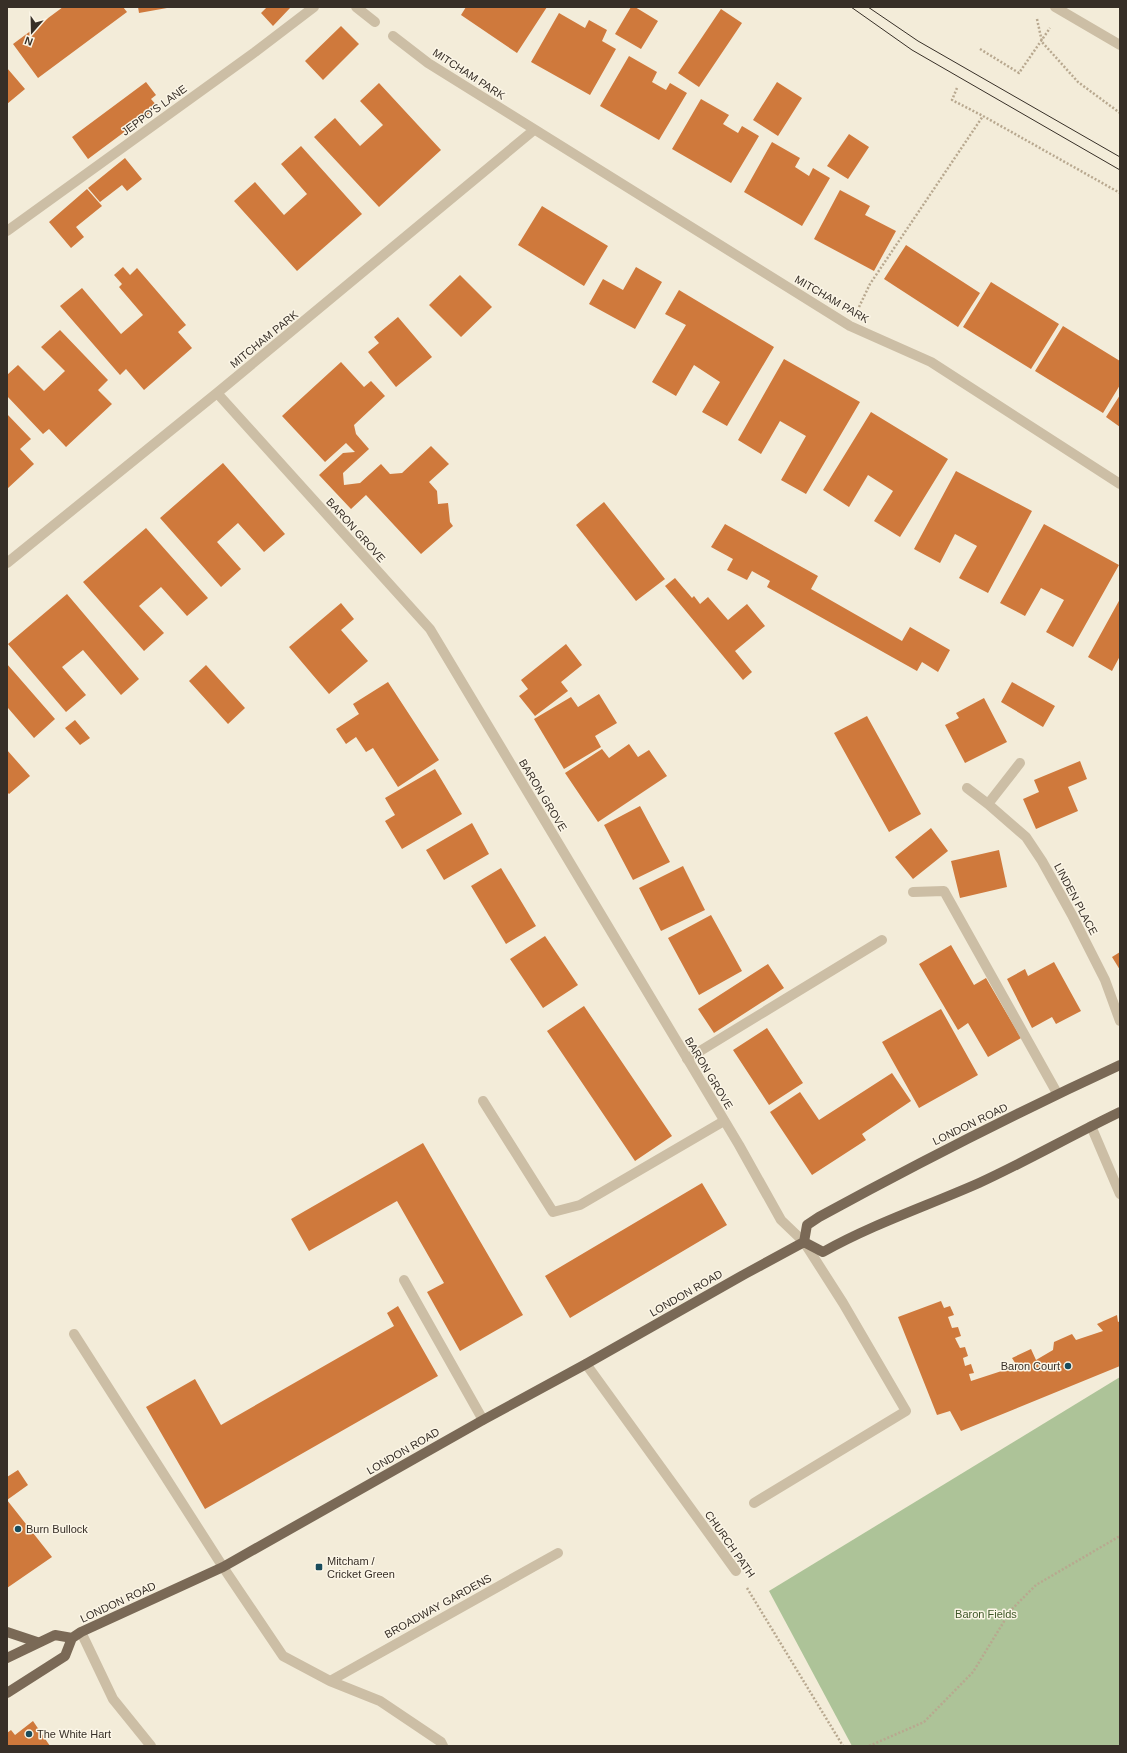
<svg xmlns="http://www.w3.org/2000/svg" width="1127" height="1753" font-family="Helvetica,sans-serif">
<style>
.green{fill:#adc398}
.building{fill:#cf793c}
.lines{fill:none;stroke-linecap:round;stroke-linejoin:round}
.path{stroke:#b8a88f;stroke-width:2.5;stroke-dasharray:2 2;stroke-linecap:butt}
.service{stroke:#ccbea5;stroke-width:10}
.minor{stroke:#ccbea5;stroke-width:10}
.primary{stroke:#7a6956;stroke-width:10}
.tram{stroke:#372f27;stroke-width:1}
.poi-dot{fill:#194c5c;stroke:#fbf5e6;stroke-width:1.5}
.labels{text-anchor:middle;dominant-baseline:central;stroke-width:3;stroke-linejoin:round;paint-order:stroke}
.street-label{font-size:11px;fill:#372f27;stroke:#fbf5e6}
.poi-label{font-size:11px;fill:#372f27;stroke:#fbf5e6;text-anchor:start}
.park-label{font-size:11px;fill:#3e5728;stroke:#fbf5e6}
</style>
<rect width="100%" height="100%" fill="#f3ecd9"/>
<!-- green -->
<path class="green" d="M1120,1377V1746H852L769,1591Z"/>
<!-- building -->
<path class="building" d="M63,7H123L127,12L38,78L13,44Z
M138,7H167V8L139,13Z
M267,7H289L290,8L273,26L261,13Z
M466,7H547L517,53L461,15Z
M631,7H635L658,21L641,49L615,34Z
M721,9L742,23L699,87L678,73Z
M559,13L585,28L589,20L607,30L602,41L616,49L590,95L531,62Z
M341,26L359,44L323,80L305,61Z
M629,56L657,72L652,82L666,90L670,83L687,93L659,140L600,106Z
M7,68L25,89L7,104Z
M146,82L156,95L151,99L158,107L88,159L72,137Z
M777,82L802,98L778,136L753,120Z
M379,83L441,150L379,207L314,137L335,118L360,146L383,125L360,101Z
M701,99L729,115L723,124L738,133L742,126L759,136L731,183L672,149Z
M849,134L869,147L848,179L827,166Z
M772,142L800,158L795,167L809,176L813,168L830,178L802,226L744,192Z
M301,146L362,214L297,271L234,201L255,182L284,215L307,194L281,164Z
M125,158L142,179L127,191L122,185L100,202L88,188Z
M87,189L102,206L76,227L84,237L71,248L49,222Z
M840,190L870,206L865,215L896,231L874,271L814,239Z
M542,206L608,246L584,286L518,245Z
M906,245L980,293L958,327L884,279Z
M123,267L130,275L137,268L186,325L178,332L192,348L144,390L126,369L120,375L60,306L82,288L121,334L143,315L119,287L122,284L114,275Z
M636,267L662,282L635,329L589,304L603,279L623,290Z
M460,275L492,307L461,337L429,305Z
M991,282L1059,324L1031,369L963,327Z
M679,290L774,347L727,426L702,412L720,382L694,365L676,396L652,382L686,325L665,314Z
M398,317L432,357L396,387L368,352L379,343L374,337Z
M1063,326L1120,361V385L1103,413L1035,371Z
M60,330L108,380L98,390L112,404L66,447L49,429L43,434L7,396V375L18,365L44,391L65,371L41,347Z
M784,359L860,402L806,494L781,480L806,436L780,421L761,454L738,440Z
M341,362L364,387L371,381L385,396L354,425L356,434L369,449L343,473L344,485L360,483L381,464L390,474L402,473L431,446L449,464L429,482L437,491L438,504L448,503L450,522L453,526L421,554L366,495L351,509L319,475L343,453L355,452L346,443L325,462L282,416Z
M1120,395V427L1106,417Z
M871,412L948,459L900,537L874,521L893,491L868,475L849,507L823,490Z
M7,414L31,439L20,449L34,464L7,489Z
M223,463L285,534L264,552L238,523L217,542L241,569L221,587L160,518Z
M956,471L1032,511L988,593L959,578L977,546L955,534L940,563L914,549Z
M604,502L665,579L636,601L576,525Z
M725,524L818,576L811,589L902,641L910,627L950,650L938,672L922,662L917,671L767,587L770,581L752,571L747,580L727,570L733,559L711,547Z
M1044,524L1119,565L1073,647L1046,632L1064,600L1041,588L1025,616L1000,603Z
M146,528L208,598L187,616L161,587L139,606L164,633L144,651L83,582Z
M675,578L692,598L694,596L700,604L708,597L728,620L747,604L765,626L735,651L752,672L743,680L665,586Z
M67,594L139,679L121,695L83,650L62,667L86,695L66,712L8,644Z
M1120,599V656L1112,671L1088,657Z
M341,603L354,619L341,630L368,661L329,694L289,647Z
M566,644L582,665L561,682L568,691L535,716L519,696L528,689L521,680Z
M7,664L55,719L34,738L8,708L7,709Z
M206,665L245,708L228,724L189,681Z
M388,682L439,760L398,787L373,748L366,752L356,737L346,744L336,729L359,714L353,704Z
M1012,682L1055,706L1043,727L1001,702Z
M599,694L617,723L595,736L601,747L564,769L534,719L571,697L578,707Z
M984,698L1007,742L965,763L945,725L959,718L956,713Z
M867,716L921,814L889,832L834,733Z
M75,720L90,738L80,745L65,728Z
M629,744L638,757L649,750L667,776L598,822L565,773L602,749L609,758Z
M7,750L30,776L9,794L7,792Z
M1080,761L1087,779L1068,787L1078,811L1036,829L1023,799L1039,792L1034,780Z
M435,769L462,814L402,849L385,821L395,815L385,798Z
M640,806L670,862L633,880L604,825Z
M472,823L489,854L444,880L426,850Z
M931,828L948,851L913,879L895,857Z
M999,850L1007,887L960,898L951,861Z
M683,866L705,910L661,931L639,888Z
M501,868L536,926L506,944L471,886Z
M711,915L742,971L699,995L668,938Z
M545,936L578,985L543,1008L510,959Z
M951,945L974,985L986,978L1021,1038L988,1057L968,1023L958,1030L919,964Z
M1120,952V970L1112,957Z
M1054,962L1081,1011L1056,1024L1052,1017L1032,1028L1007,979L1025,969L1028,976Z
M768,964L784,988L714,1033L698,1009Z
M584,1006L672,1136L635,1161L547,1031Z
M941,1009L978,1075L919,1108L882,1042Z
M767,1028L803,1083L769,1105L733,1050Z
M892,1073L911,1101L862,1134L866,1140L812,1175L770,1112L800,1092L819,1120Z
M423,1143L523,1315L460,1351L427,1292L444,1283L397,1201L309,1251L291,1219Z
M702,1183L727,1225L570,1318L545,1276Z
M941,1301L944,1308L950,1306L954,1315L948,1317L952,1328L958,1327L961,1336L955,1338L960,1348L965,1347L968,1356L963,1358L965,1366L971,1364L974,1373L969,1374L971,1381L1017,1366L1012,1358L1031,1349L1036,1360L1053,1350L1054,1342L1072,1334L1076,1340L1103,1331L1097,1324L1117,1315L1118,1322L1120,1321V1366L961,1431L950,1411L937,1415L898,1317Z
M398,1306L438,1376L205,1509L146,1407L195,1379L221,1425L394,1326L387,1313Z
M18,1470L28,1485L7,1500V1477Z
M7,1500L52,1557L7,1588Z
M33,1721L50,1746H7V1733L11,1730L15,1735Z"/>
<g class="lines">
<!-- path -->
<path class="path" d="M1037,19L1042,42L1078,82L1120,113
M980,49L1019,73L1050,28
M957,88L952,100L983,116
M859,307L870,284L983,116L1120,193
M747,1588L843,1746
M869,1746L924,1722L973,1672L1011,1610L1036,1585L1120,1536"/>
<!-- service -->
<path class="service" d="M7,231L255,52L314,7
M913,892L944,891L1057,1093
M687,1059L882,940
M483,1101L553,1212L580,1205L724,1121
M1091,1126L1120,1194
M404,1280L483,1420
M74,1334L223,1567
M586,1364L736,1571
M754,1503L906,1411L843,1303L804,1242
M81,1632L113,1699L151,1746"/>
<!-- minor -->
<path class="minor" d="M356,7L375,22
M1055,7L1120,45
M393,36L428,63L850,326L931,362L1120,484
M217,393L430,629L739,1145L781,1220L804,1242
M7,563L217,393L534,130
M1020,763L988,804L1026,837L1042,861L1072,915L1105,980L1120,1021
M967,788L988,804
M223,1567L283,1656L330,1681L558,1553
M330,1681L380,1701L441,1742L443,1746"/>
<!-- primary -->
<path class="primary" d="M804,1242L807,1225L819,1217C918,1163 1018,1112 1120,1065
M804,1242L823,1252C873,1224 927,1206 979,1183C1027,1161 1072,1135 1120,1112
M7,1632L37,1642
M7,1658L55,1635L72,1638L81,1632L223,1567L483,1420L586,1364L745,1274L804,1242
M7,1693L65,1656L72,1638"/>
<!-- tram -->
<path class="tram" d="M851,7L912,50L1120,170
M868,7L918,41L1120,157"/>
</g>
<!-- markers -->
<g class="poi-dot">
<circle cx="1068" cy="1366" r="4"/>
<circle cx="18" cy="1529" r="4"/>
<rect x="315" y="1563" width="8" height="8" rx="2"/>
<circle cx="29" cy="1734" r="4"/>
</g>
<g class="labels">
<!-- street labels -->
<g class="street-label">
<text transform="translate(469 74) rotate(33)">MITCHAM PARK</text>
<text transform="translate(154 110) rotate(-36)">JEPPO'S LANE</text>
<text transform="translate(832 299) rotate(30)">MITCHAM PARK</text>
<text transform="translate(264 339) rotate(-39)">MITCHAM PARK</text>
<text transform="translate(356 530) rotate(48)">BARON GROVE</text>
<text transform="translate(543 795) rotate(59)">BARON GROVE</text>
<text transform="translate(1076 899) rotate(62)">LINDEN PLACE</text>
<text transform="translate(709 1073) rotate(59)">BARON GROVE</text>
<text transform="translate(970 1124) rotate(-26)">LONDON ROAD</text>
<text transform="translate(686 1293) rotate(-30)">LONDON ROAD</text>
<text transform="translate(403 1451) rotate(-30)">LONDON ROAD</text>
<text transform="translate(730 1544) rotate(55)">CHURCH PATH</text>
<text transform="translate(118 1602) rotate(-25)">LONDON ROAD</text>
<text transform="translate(438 1606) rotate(-29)">BROADWAY GARDENS</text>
</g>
<!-- poi labels -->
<g class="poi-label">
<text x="1060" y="1366" text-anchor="end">Baron Court</text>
<text x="26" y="1529">Burn Bullock</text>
<text x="327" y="1561">Mitcham /<tspan x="327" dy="13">Cricket Green</tspan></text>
<text x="37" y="1734">The White Hart</text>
</g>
<!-- park labels -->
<g class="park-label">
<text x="986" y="1614">Baron Fields</text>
</g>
</g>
<!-- border -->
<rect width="1127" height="1753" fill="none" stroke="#372f27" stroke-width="16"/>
<!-- north arrow -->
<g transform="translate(32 32) rotate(200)" stroke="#fbf5e6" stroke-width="3" paint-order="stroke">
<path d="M0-3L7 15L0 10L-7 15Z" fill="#372f27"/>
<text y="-6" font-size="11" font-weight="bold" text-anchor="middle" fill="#372f27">N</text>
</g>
</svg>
